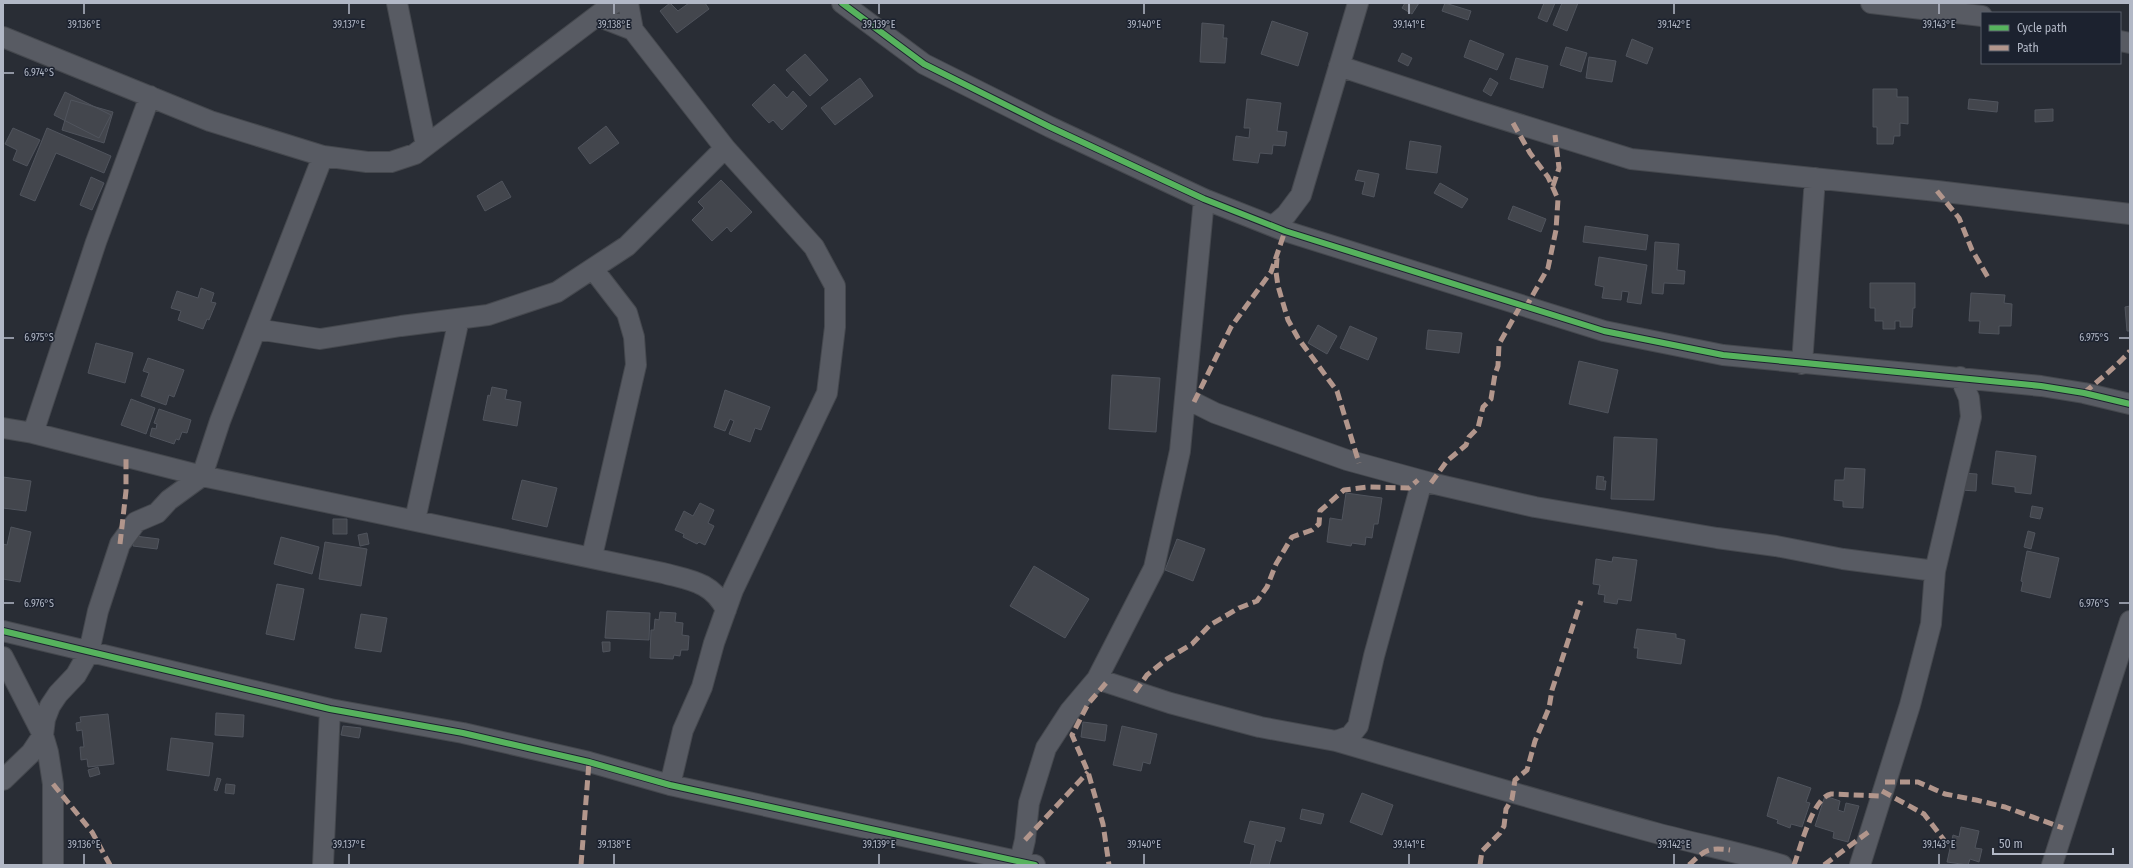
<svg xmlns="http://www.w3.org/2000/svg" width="2133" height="868" font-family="'Fira Sans Condensed',sans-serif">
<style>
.building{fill:#43464d;stroke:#50545d}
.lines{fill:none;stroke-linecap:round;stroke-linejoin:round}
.minor-casing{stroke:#45484e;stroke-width:22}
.minor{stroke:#585b63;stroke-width:20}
.quiet{stroke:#b2968c;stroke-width:5;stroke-dasharray:10 5;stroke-linecap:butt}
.cycleway-casing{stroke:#1c222f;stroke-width:8}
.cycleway{stroke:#56b35d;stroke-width:6}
.ticks{fill:none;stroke:#b2b8c6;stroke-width:1.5}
.ticks-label{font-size:10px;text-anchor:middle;fill:#b2b8c6;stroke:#1c222f;stroke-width:3;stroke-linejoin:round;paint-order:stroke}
</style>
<rect width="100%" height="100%" fill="#292d35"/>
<!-- building -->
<path class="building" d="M670,3L678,11L689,3H705L709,9L677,33L660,11Z
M1405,3H1419L1412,14L1402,8Z
M1445,3L1471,11L1468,20L1442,11Z
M1544,3H1555L1547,22L1538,18Z
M1562,3H1578L1567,31L1553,25Z
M1272,21L1308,33L1298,66L1261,54Z
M1202,23L1224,25L1223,38H1227L1225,63L1200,62Z
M1632,39L1653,48L1647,64L1626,56Z
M1470,40L1504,54L1497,70L1464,57Z
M1566,47L1587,53L1581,72L1560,65Z
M1402,53L1412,58L1408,66L1398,61Z
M805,54L828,80L810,96L786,70Z
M1589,57L1616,61L1612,82L1586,78Z
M1516,58L1548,66L1543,88L1510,79Z
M860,78L873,96L835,125L821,108Z
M1490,78L1498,83L1491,96L1483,91Z
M774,84L787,98L793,91L807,106L782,130L773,120L769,123L752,105Z
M1873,89H1897V97H1908V124L1900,123V136H1894L1893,144H1877V127H1873Z
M65,92L111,115L99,138L54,115Z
M1247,99L1281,103L1277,131L1287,132L1285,146L1273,145L1272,154L1260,153L1258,163L1233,160L1236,136L1249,138L1250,128H1244Z
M1969,99L1998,102L1997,112L1968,109Z
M71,100L113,112L104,143L62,130Z
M2053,109V121L2035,122V110Z
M606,126L619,143L590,164L578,148Z
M13,128L40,140L27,166L13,160L17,150L5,144Z
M47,128L111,156L104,173L56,153L35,201L20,195Z
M1410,141L1441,146L1437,173L1406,169Z
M1358,170L1379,174L1374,197L1362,194L1365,182L1355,180Z
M91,177L104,183L92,210L80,205Z
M721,180L752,212L731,232L727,227L712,241L692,220L704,208L698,202Z
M502,181L511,197L485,211L477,196Z
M1440,183L1468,199L1462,208L1434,193Z
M1513,206L1546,219L1541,232L1508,219Z
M1585,226L1648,235L1646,250L1583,242Z
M1655,242L1679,244L1677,270L1685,271L1684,284L1664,283L1663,294L1652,293Z
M1599,257L1647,265L1641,304L1627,302L1629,292L1622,291L1621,300L1602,298L1604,287L1595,285Z
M1870,283H1915V308H1913L1912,327H1900V321H1895V329H1883V321H1875V308H1870Z
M201,288L214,293L211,302L216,303L209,320L207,319L203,329L178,320L181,311L171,308L177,291L198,298Z
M1971,293L2005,295L2004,303L2012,304L2011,326H1999V334L1979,333L1980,321H1969Z
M2130,306V331H2127L2125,307Z
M1318,325L1337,336L1327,354L1308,343Z
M1350,326L1377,338L1368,360L1340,348Z
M1428,330L1462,333L1459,353L1426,349Z
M96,343L133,353L125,383L88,373Z
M148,358L184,370L174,397L169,395L166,405L141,396L149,373L143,371Z
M1579,361L1618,370L1608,413L1569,404Z
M1112,375L1160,378L1156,432L1109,429Z
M492,387L507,390L505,399L521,402L517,426L483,420L488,395L490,396Z
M725,390L770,407L761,430L755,428L750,442L729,434L734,421L730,419L725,431L714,427Z
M131,399L155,408L146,434L121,425Z
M159,409L191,420L187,433L182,432L179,440L176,439L174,444L150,436L152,428L156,429L157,424L154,423Z
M1614,437L1657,439L1654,500L1611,499Z
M1996,451L2036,456L2031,494L2015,492V487L1992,484Z
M1845,468L1865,469L1863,508L1843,507V501L1834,500L1835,480H1844Z
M1962,473L1977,474L1976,491L1961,490Z
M1597,476L1604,477L1603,481H1606L1605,490L1596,489Z
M3,477L31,481L26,511L3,508Z
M522,480L557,488L547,527L512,519Z
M1346,493L1382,498L1378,524H1374L1372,538L1366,537L1365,545L1352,543L1351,546L1327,542L1330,518L1342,520Z
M700,503L714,510L708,523L714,526L705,545L699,542L697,544L683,537L684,534L675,530L684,511L693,516Z
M2032,506L2043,508L2040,519L2030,517Z
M333,519H347V534H333Z
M11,527L31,532L20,582L3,579V544L7,545Z
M2028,531L2035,533L2031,549L2024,547Z
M367,533L369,544L360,546L358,535Z
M135,536L159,539L157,549L133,546Z
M281,537L319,547L312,574L274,564Z
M1177,539L1205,549L1193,581L1165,570Z
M325,542L367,549L361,586L319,579Z
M2027,551L2059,558L2050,598L2021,591L2023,582L2021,581Z
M1613,557L1637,560L1631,601L1618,599L1617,604L1604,602L1605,595L1598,594L1600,585L1593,584L1596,559L1612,562Z
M1034,566L1089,599L1065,638L1010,606Z
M277,584L304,589L294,640L266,634Z
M607,611L650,613L649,640L605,638Z
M660,612L676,613L675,622L683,623L682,635L689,636L688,650H681L680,656L674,655L673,659L650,658L651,630H654L655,619L659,620Z
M361,614L387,618L381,652L355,648Z
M1637,629L1676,634V638L1685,640L1681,664L1637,658L1638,648H1634Z
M602,642H610V651L603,652Z
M216,713L244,715L243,737L215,735Z
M108,714L114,764L88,767L87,759L81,760L80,747H84L82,730L77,731L76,723L81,722L80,717Z
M1083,722L1107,725L1105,741L1081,737Z
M343,726L361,728L359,738L341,735Z
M1122,726L1157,734L1150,764L1143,762L1141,771L1113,765Z
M171,738L213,743L209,776L167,770Z
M98,767L100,774L90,777L88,770Z
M1778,777L1811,788L1806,802L1810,803L1802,827L1791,824L1790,828L1777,823L1778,820L1767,816Z
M217,778L221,779L217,791L214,790Z
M226,784L235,785L234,794L225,793Z
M1362,793L1393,805L1382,835L1350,822Z
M1825,796L1840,801L1838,810L1844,812L1846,803L1859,806L1848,842L1833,838L1834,832L1815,826Z
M1302,809L1324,814L1321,824L1300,819Z
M1250,821L1285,828L1281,842L1276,840L1269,865H1250L1255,845L1244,842Z
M1961,827L1979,831L1975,848L1982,849L1979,862L1970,859L1968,865L1947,862L1953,835L1959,837Z"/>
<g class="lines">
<!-- minor casing -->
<g class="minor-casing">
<path id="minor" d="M397,3L426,145
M628,3L633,30
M842,3L924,64L1050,127L1204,199L1285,231L1604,331L1723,355L2041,386L2084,393L2130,404
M1871,3L1982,16
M3,37L210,121L323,156L367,162H391L415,154L614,3
M2120,41L2130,43
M1339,66L1470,109L1631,159L1937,191L2130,214
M1273,226L1286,215L1301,195L1358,3
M256,329L320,339L401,326L488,315L557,292L627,246L725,148L633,30L597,16
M1802,364L1815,178
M1185,398L1215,413L1347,460L1431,483L1535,507L1717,538L1776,546L1843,559L1935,571
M3,428L33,433L202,476L663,573C689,580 713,582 726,610
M33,433L96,242L150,96
M415,520L459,319
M592,556L636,365L634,337L627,313L593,269
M3,631L330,709L463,733L589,762L670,785L1035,865
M3,657L43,735L48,752L53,784V865
M1097,679L1170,703L1260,727L1336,741L1350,736L1358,726L1374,656L1422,481
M1336,741C1443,772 1549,804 1656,833C1698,844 1740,853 1782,865
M3,780L31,753L43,735L45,719L50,706L58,694L76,675L89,652L98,611L120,544L136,522L157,513L169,500L202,476L220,421L323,156
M670,785L683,730L702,687L714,643L733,590L827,393L835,327V286L814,247L725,148
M1020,861L1025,840L1029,803L1046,748L1070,711L1097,679L1154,568L1180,451L1204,199
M323,865L330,709
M1860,865L1910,705L1931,624L1935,571L1971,417L1969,398L1960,377
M2052,865L2130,621"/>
</g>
<!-- minor -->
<use href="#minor" class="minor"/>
<!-- quiet -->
<path class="quiet" d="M1513,123L1530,153L1548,177L1558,199L1556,230L1548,268L1526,307
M1553,186L1559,168L1555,135
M1937,191L1959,218L1972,250L1989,279
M1277,258L1276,272L1278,286L1288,320L1298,338L1337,391L1359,463
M2084,393C2100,379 2116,367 2130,351
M1194,402L1231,327L1271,272L1285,231
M1431,483L1447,461L1466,445L1469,437L1478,428L1483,407L1491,399L1495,374L1498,366L1499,344L1521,305
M120,544L126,491V457
M1106,683L1088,704L1072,735L1088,772L1103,824L1109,865
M1135,692L1147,675L1167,659L1192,644L1210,625L1239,608L1257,601L1267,587L1276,564L1292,537L1312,530L1319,524L1320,511L1344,490L1368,487L1409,488L1418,480
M1885,782H1918L1945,794L1976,800L2005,807L2063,828
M53,784L92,832L110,865
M1882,791L1924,814L1944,840
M1025,840L1088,772
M581,865L589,762
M1480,865L1482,851L1500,833L1504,826L1506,809L1512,799L1515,780L1527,770L1535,741L1549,708L1552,690L1581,601
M1689,865C1705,850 1708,847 1730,850
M1794,865C1800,849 1813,797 1831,794L1881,796
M1824,865L1871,830"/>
<!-- cycleway casing -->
<g class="cycleway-casing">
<path id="cycleway" d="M842,3L924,64L1050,127L1204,199L1285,231L1604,331L1723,355L2041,386L2084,393L2130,404
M3,631L330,709L463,733L589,762L670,785L1035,865"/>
</g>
<!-- cycleway -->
<use href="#cycleway" class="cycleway"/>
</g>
<!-- ticks -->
<path class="ticks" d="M84,4V14M349,4V14M614,4V14M879,4V14M1144,4V14M1409,4V14M1674,4V14M1939,4V14M4,73H14M4,338H14M2119,338H2129M4,603H14M2119,603H2129M84,854V864M349,854V864M614,854V864M879,854V864M1144,854V864M1409,854V864M1674,854V864M1939,854V864"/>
<g class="ticks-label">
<text x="84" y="28">39.136°E</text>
<text x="349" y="28">39.137°E</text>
<text x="614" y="28">39.138°E</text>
<text x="879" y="28">39.139°E</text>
<text x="1144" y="28">39.140°E</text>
<text x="1409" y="28">39.141°E</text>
<text x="1674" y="28">39.142°E</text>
<text x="1939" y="28">39.143°E</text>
<text x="39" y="76">6.974°S</text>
<text x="39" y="341">6.975°S</text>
<text x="2094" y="341">6.975°S</text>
<text x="39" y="607">6.976°S</text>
<text x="2094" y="607">6.976°S</text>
<text x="84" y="848">39.136°E</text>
<text x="349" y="848">39.137°E</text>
<text x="614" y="848">39.138°E</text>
<text x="879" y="848">39.139°E</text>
<text x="1144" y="848">39.140°E</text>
<text x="1409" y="848">39.141°E</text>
<text x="1674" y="848">39.142°E</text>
<text x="1939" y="848">39.143°E</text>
</g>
<!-- border -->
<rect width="2133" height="868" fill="none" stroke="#b2b8c6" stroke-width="8"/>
<!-- legend -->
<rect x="1981" y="12" width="140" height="52" fill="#1c222f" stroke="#585e6b"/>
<rect x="1989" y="25" width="20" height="6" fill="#56b35d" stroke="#585e6b"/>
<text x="2017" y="32" font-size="12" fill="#b2b8c6">Cycle path</text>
<rect x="1989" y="45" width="20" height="6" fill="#b2968c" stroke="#585e6b"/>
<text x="2017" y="52" font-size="12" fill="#b2b8c6">Path</text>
<!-- scale -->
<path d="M1993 848v6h120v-6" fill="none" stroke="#b2b8c6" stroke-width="2"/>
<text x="1999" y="848" font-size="12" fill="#b2b8c6" stroke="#1c222f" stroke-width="3" paint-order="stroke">50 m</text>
</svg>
